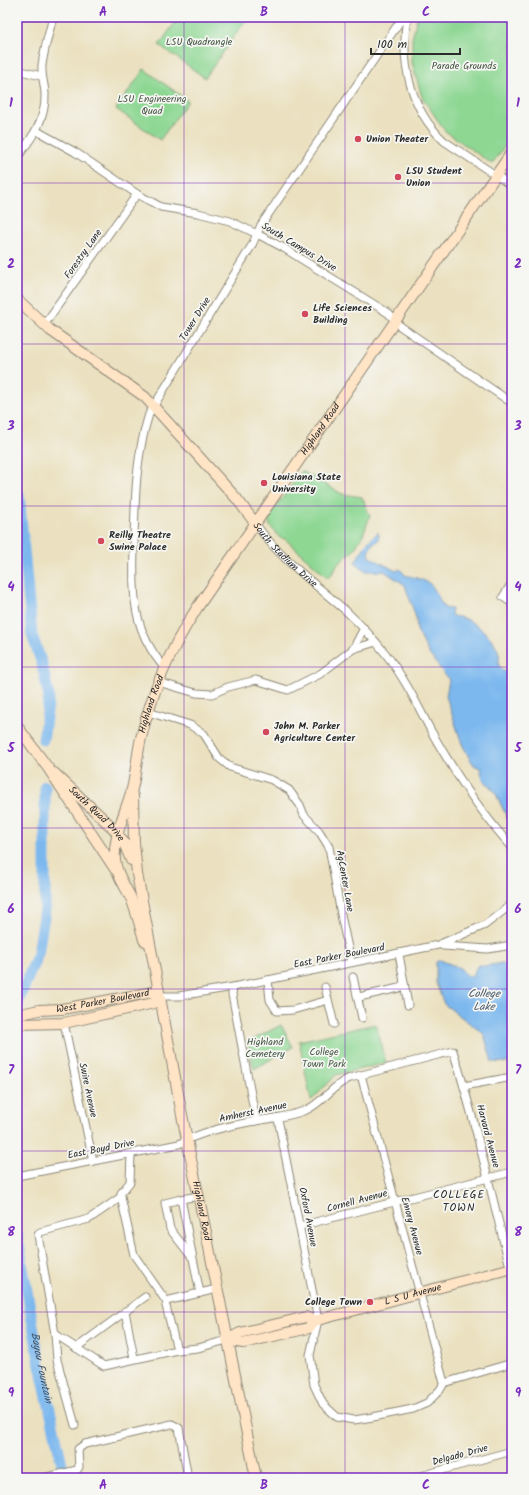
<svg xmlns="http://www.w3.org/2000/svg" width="529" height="1495" font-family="Kalam,sans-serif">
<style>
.green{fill:#8dd793;stroke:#5c815f}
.water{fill:#7cb8ee;stroke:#54728c}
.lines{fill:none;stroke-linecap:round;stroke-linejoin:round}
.river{stroke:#7cb8ee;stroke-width:11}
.street-casing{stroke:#8b8676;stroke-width:9}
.secondary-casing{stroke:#8b8676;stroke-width:12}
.street{stroke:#fff;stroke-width:7}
.secondary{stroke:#ffe4c6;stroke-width:10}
.grid{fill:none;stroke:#7b2cbf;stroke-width:1;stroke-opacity:0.55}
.poi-dot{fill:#d1495b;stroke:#f6f6f2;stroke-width:1.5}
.labels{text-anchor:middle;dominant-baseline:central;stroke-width:3.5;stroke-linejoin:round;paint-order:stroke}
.park-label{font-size:10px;fill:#445645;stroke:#f6f6f2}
.poi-label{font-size:10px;font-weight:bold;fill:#2b2b2b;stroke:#f6f6f2;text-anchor:start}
.street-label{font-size:10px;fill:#2b2b2b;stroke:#f6f6f2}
.water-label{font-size:11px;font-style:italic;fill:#435566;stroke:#f6f6f2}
.neighbourhood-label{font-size:11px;letter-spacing:1px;fill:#2b2b2b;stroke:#f6f6f2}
.neatline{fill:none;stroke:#7b2cbf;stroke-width:1.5}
.grid-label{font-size:13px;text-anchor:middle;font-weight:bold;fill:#7b2cbf}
</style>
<rect width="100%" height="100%" fill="#f6f6f2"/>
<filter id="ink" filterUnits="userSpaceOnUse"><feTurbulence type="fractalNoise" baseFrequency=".025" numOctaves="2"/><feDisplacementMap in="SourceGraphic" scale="8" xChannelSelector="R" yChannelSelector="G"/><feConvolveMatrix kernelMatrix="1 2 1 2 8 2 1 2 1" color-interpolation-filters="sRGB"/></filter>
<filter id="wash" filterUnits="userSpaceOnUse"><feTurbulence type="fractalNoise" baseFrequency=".012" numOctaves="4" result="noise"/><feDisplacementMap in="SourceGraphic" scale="16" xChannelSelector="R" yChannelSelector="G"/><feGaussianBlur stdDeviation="0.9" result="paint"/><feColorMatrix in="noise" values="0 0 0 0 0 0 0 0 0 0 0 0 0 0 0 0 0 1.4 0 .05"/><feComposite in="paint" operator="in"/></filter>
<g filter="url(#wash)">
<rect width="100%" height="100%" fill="#ebe1c0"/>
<!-- green -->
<path class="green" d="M179,17H248L205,78L159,45Z
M417,17H512V136L492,164L445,131L422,97L412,63V39Z
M144,69L188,101L160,140L116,109Z
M302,471L342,494L362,497L370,516L363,535L354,550L337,565L332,574L328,578L285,539L280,538L270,526L268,518Z
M376,1024L386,1063L336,1075L311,1101L299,1041Z
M281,1025L293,1047L254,1069L248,1042Z"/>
<!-- water -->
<path class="water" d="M378,532L379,537L377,542L373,543L369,550L370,557L396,571L400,569L405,575C436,583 430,582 444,608L452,609L451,615C456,618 461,616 466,619C479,626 496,639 499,654C500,658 498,661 499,666L508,675V679L512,685V828L495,792L483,779L480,768L474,765L470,759L462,744L446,696L449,680L429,654L417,630L416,618L405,585L384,571H366L355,562L367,543Z
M440,960L460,968L467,976H472L478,965L486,966L502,963L512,974V1063L492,1062L484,1034L444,1004L436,983V962Z"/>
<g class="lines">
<!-- river -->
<g class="river">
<path d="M19,495L32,635L42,664L49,697L43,740"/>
<path d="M17,1005L38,953L45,910V786"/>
<path id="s1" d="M17,1234L40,1365L65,1478"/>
</g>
</g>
</g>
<g filter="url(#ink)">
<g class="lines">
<!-- street casing -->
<g class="street-casing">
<g id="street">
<path d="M407,17C400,62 410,109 444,141L512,186"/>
<path d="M17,70L41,76"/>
<path d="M37,131L75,152L137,194L161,207L198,213L230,221L257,234L282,247L388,313L400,326L512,403"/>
<path d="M17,158C31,139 46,120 45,95C45,85 41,76 42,65C44,49 49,33 53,17"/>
<path d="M44,325L137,194"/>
<path id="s2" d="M255,523C276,554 304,575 332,599C352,615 369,633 385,653C404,677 417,704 431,731C454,772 480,812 512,847"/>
<path d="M512,583L503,597L512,603"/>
<path d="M353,649L376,642"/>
<path d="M164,667C151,652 141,632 137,613C132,589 134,564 134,540C135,497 136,455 149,414L252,245L261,225L403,17"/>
<path d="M158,682L196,693L212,694L228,687L256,680L288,690L320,674L353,649L364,628"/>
<path d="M148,712L190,725L204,734L219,758L230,767L272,780L289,790L300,805L304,815L319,831L329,847L342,920L351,962"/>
<path d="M443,946L488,949L512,945"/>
<path d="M399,954L408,1005"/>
<path d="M353,977L362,1018"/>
<path d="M268,980L270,1000L277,1011L293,1010L328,1000"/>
<path d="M233,987L232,994L256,1121"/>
<path d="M325,987L334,1024"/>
<path d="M159,996H179L233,987L438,945L485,925L512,904"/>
<path d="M359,997L399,988L403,984"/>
<path d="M64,1023L93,1161"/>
<path d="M361,1075L444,1383"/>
<path d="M464,1086L512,1077"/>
<path d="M278,1119L318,1320L310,1355L314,1385L323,1404L337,1417L354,1420L373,1417L413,1409L427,1403L440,1390L444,1383L512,1363"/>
<path d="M131,1154L130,1182L121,1193V1197L134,1255L166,1301L217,1289"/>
<path d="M17,1176L179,1144C202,1131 230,1126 255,1121C272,1118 290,1117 306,1110C323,1103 332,1085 350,1078L453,1051C477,1124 492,1200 512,1274"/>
<path d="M199,1196L181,1199L200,1293"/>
<path d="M181,1199L165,1203L170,1229L191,1256"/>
<path d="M300,1226L512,1172"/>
<path d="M125,1311L134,1358"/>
<path d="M55,1334L104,1366L177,1350L166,1306"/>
<path d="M76,1348L145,1297"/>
<path d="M177,1350L198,1348L227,1340"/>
<path d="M75,1425L57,1360L55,1334L38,1235L40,1232L89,1219L121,1197"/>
<path d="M43,1478L77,1470L79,1467L78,1449L85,1444L172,1424L179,1428L188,1478"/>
<path d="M413,1478L512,1451"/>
</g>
</g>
<!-- secondary casing -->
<g class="secondary-casing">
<g id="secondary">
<path d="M17,299L50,330L145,397L237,499L255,523"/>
<path d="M17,726L48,768L115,869"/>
<path id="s3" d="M54,773L114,829L124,843L131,860"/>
<path id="s4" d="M133,796L134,843L137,874L182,1115L256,1478"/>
<path id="s5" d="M149,943L144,940C140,925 136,910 130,896C124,885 116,873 115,860C113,835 126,812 132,789C136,773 137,755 141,738C152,691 171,648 197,608L512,152"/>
<path id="s6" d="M17,1015L39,1010L62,1009L153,992L159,996"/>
<path d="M17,1024L64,1023L154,1003L159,996"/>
<path id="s7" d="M227,1340L240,1333L306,1317L314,1321L318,1320L512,1268"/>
<path d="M227,1340L243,1343L309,1328L314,1321"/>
</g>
</g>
<!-- street -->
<use href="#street" class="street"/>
<!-- secondary -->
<use href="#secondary" class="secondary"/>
</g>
</g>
<!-- grid -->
<path class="grid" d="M184,17V1478M345,17V1478M17,183H512M17,344H512M17,506H512M17,667H512M17,828H512M17,989H512M17,1151H512M17,1312H512"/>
<!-- markers -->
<g class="poi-dot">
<circle cx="358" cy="139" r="4"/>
<circle cx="398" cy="177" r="4"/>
<circle cx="305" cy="314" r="4"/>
<circle cx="264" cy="483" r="4"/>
<circle cx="101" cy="541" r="4"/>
<circle cx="266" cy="732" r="4"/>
<circle cx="370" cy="1302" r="4"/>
</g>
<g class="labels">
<!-- park labels -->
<g class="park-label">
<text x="199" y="42">LSU Quadrangle</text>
<text x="464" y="66">Parade Grounds</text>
<text x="152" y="99">LSU Engineering<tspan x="152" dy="12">Quad</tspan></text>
<text x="265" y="1042">Highland<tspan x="265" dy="12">Cemetery</tspan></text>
<text x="324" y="1052">College<tspan x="324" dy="12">Town Park</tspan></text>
</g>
<!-- poi labels -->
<g class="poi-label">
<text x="366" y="139">Union Theater</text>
<text x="406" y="171">LSU Student<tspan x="406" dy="12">Union</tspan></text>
<text x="313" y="308">Life Sciences<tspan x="313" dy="12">Building</tspan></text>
<text x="272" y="477">Louisiana State<tspan x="272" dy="12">University</tspan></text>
<text x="109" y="535">Reilly Theatre<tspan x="109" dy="12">Swine Palace</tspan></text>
<text x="274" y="726">John M. Parker<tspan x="274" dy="12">Agriculture Center</tspan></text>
<text x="362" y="1302" text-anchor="end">College Town</text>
</g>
<!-- street labels -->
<g class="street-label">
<text transform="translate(299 247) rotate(31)">South Campus Drive</text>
<text transform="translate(83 254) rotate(-55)">Forestry Lane</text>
<text transform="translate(195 319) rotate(-58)">Tower Drive</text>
<text stroke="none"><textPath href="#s5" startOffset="576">Highland Road</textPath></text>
<text stroke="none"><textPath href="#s2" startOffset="44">South Stadium Drive</textPath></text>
<text stroke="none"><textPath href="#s5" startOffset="252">Highland Road</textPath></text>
<text stroke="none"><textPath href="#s3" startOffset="59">South Quad Drive</textPath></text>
<text transform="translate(345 881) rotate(80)">AgCenter Lane</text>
<text transform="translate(339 956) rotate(-11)">East Parker Boulevard</text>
<text stroke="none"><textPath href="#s6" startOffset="87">West Parker Boulevard</textPath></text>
<text transform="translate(88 1090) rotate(78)">Swire Avenue</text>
<text transform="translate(253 1112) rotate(-12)">Amherst Avenue</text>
<text transform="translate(488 1136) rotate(75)">Harvard Avenue</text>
<text transform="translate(101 1149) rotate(-11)">East Boyd Drive</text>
<text transform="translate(357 1201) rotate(-15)">Cornell Avenue</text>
<text stroke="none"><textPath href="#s4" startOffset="421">Highland Road</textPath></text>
<text transform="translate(308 1217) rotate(79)">Oxford Avenue</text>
<text transform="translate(412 1226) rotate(75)">Emory Avenue</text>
<text stroke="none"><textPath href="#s7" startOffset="194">L S U Avenue</textPath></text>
<text transform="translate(460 1455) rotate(-15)">Delgado Drive</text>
</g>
<!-- water labels -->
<g class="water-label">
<text x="484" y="994">College<tspan x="484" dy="13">Lake</tspan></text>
<text stroke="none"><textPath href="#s1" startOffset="136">Bayou Fountain</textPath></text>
</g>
<!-- neighbourhood labels -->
<g class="neighbourhood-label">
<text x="459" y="1195">COLLEGE<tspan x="459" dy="13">TOWN</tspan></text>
</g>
</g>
<!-- margin -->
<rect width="529" height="1495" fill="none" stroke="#f6f6f2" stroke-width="44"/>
<!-- scale -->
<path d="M371 48v6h89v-6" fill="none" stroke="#2b2b2b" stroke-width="2"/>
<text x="377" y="48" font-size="12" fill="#2b2b2b" stroke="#f6f6f2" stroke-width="3" paint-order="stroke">100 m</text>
<rect x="22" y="22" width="485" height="1451" class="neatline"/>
<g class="grid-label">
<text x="103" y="16">A</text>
<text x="264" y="16">B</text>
<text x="426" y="16">C</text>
<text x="11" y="107">1</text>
<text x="518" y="107">1</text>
<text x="11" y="268">2</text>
<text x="518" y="268">2</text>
<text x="11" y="430">3</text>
<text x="518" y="430">3</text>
<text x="11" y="591">4</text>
<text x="518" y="591">4</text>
<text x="11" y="752">5</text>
<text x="518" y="752">5</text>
<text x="11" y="913">6</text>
<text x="518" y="913">6</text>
<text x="11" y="1074">7</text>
<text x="518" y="1074">7</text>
<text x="11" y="1236">8</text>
<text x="518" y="1236">8</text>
<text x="11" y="1397">9</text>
<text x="518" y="1397">9</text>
<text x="103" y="1489">A</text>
<text x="264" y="1489">B</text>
<text x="426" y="1489">C</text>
</g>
</svg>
